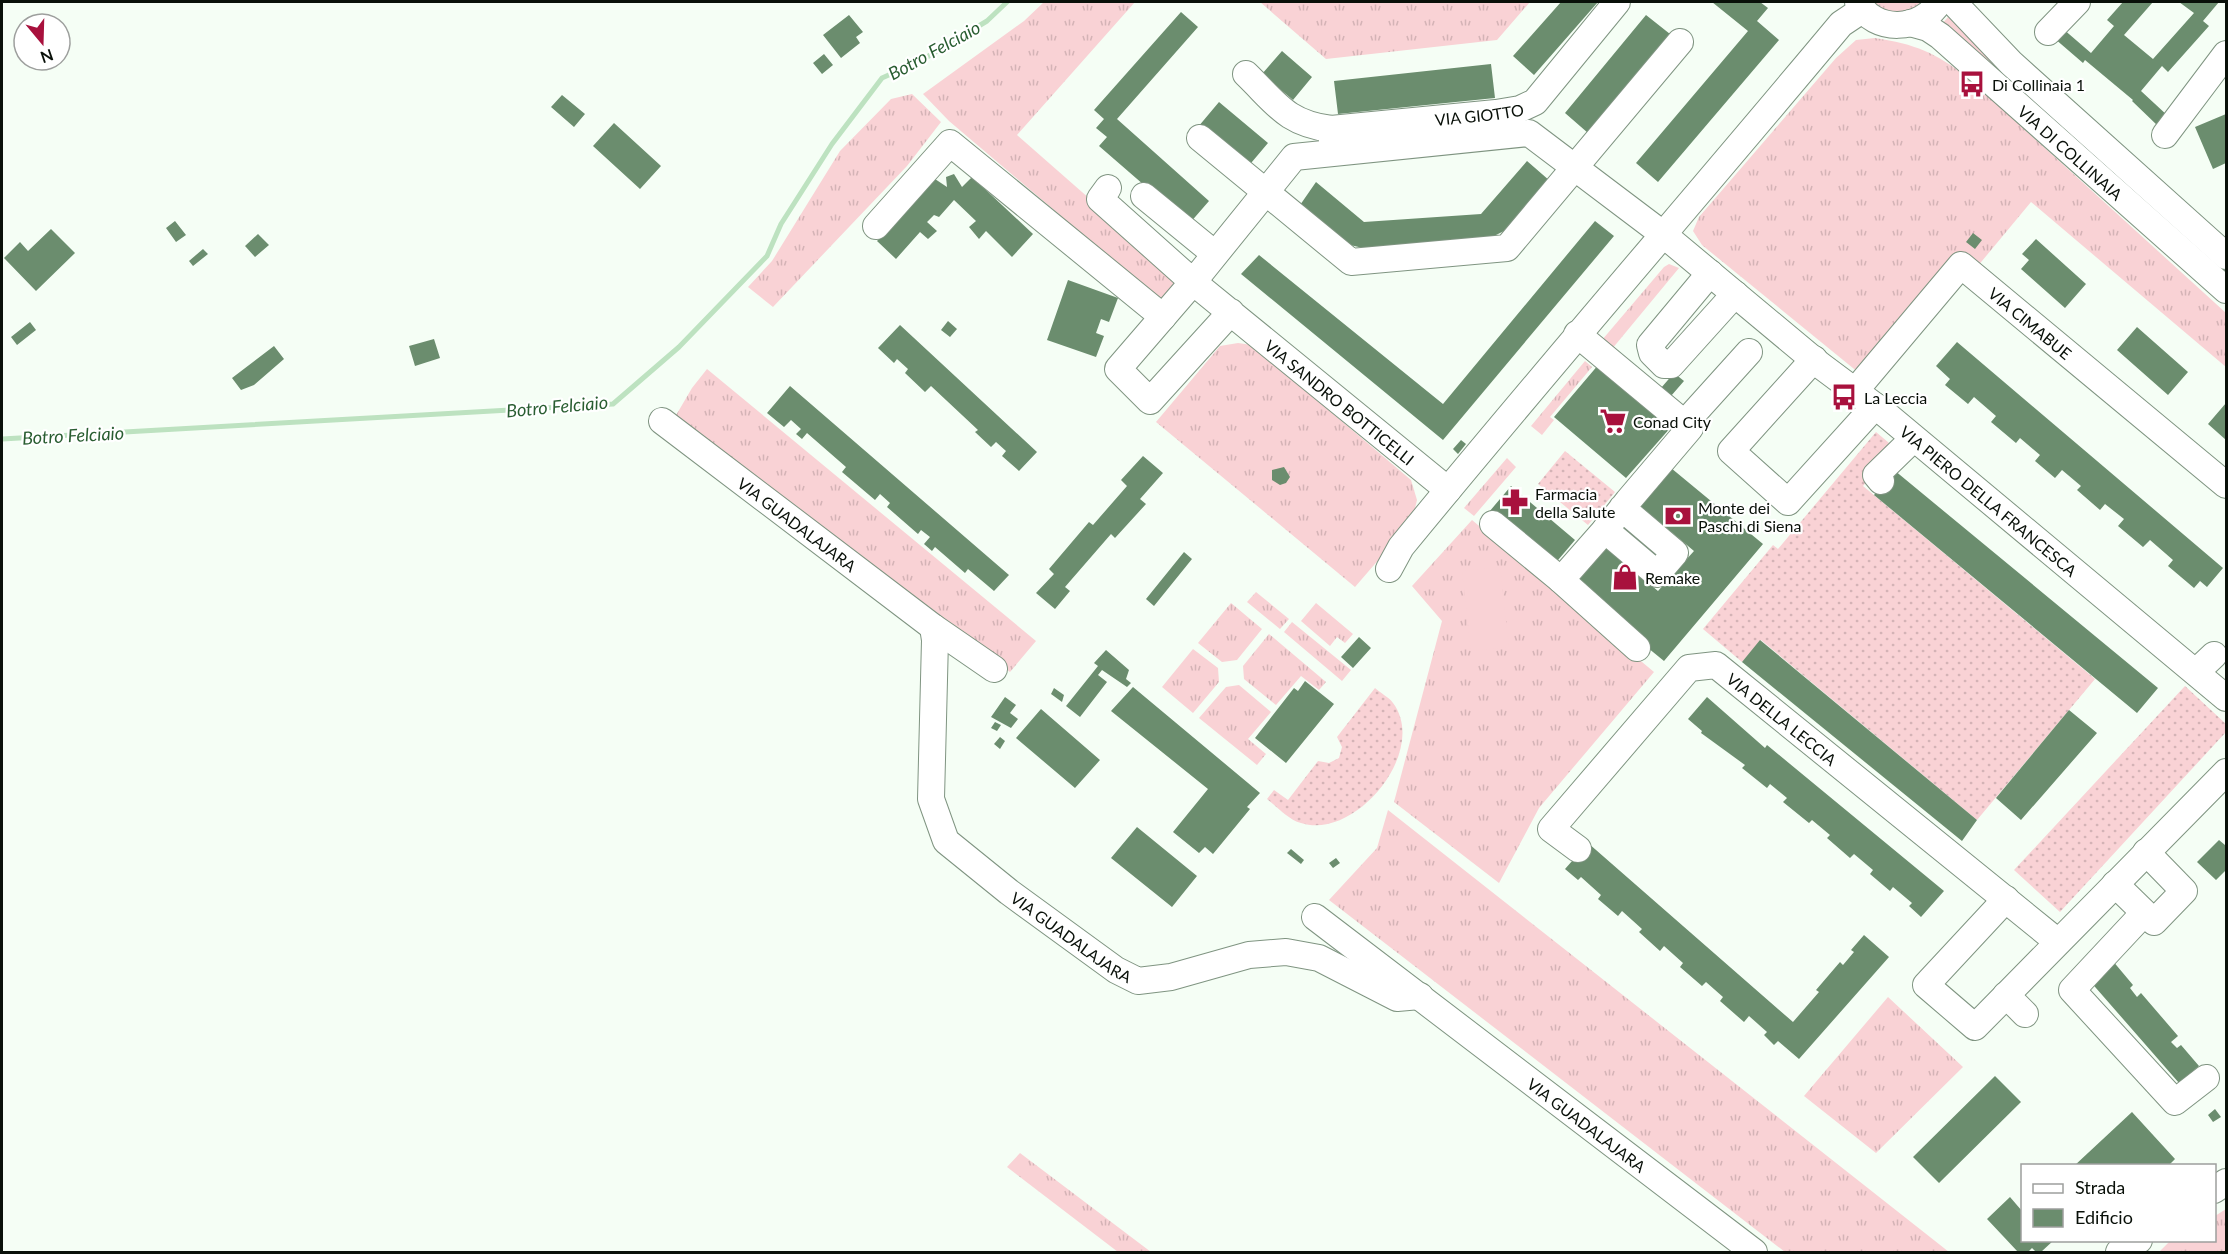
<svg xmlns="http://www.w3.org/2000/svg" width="2228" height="1254" font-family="Lato,sans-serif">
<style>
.grass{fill:url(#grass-tufts)}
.garden{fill:url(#garden-dots)}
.pitch{fill:#f9d2d5}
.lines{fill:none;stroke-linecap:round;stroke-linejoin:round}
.stream{stroke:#bde2c0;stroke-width:5}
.building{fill:#6b8d6e}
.minor-casing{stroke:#7f9481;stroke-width:28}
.minor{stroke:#fff;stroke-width:26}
.labels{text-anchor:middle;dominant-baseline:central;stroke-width:4.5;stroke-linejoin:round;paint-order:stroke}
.poi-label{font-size:16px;fill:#091009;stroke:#fff;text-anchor:start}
.street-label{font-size:16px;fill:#091009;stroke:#fff}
.water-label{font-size:18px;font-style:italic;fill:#295d31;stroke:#fff}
</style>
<defs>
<pattern id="grass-tufts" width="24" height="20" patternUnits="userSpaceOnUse" patternTransform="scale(1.5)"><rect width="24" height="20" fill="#f9d2d5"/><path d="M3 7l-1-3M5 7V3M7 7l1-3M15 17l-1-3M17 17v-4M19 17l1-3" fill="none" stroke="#d4b3b6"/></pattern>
<pattern id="garden-dots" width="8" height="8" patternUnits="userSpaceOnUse" patternTransform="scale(1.5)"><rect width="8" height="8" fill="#f9d2d5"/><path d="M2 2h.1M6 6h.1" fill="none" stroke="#d4b3b6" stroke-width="1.8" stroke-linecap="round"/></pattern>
</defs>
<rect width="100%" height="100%" fill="#f5fef5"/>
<!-- grass -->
<path class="grass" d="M1044,2H1135L1017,135L1180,278L1160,300L949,121L923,94L1024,21Z
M1260,2H1530L1497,40L1326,59Z
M1871,2H1923C1909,20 1887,13 1871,2Z
M1948,17L2001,67L1996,72L1941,25Z
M1875,38C1915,44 1936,53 1967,77L2226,313V367L2031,202L1977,267L1859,373L1702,245L1693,231L1699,217L1836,58L1856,40Z
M912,94L941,122L907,166L773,307L748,287L772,261L840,151L891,99Z
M1669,264L1679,268L1612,349L1602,340L1664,267Z
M1238,343L1252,345L1411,480L1417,500L1412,521L1355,587L1156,422L1220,346Z
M1585,361L1592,367L1550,417L1554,420L1542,435L1531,426Z
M707,369L1036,641L1010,672L675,417L692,388Z
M1507,458L1516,467L1474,516L1464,508Z
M1472,520L1654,672L1539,808L1499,883L1394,802L1442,621L1412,586Z
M1256,592L1289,619L1280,629L1247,602Z
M1231,603L1262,629L1237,660L1222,662L1198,643Z
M1316,603L1353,634L1345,643L1337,637L1330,646L1301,621Z
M1292,622L1351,670L1342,681L1284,632Z
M1269,634L1326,682L1319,690L1301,676L1276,705L1244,679L1243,666Z
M1193,649L1218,668L1219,682L1193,713L1162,687Z
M1239,685L1271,712L1248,739L1266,754L1257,765L1199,718L1226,687Z
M1388,810L1949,1252H1785L1329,900L1377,848Z
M1888,997L1963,1067L1876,1153L1804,1096Z
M1020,1153L1151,1252H1118L1007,1167Z
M2226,1209V1252H2159L2170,1241L2214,1240L2215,1216Z"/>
<!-- garden -->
<path class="garden" d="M1876,432L1895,448L1863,486L2095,679L1977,820L1761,640L1742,662L1703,629L1773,545L1778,549Z
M1565,451L1615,492L1588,525L1538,484Z
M2185,686L2226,724V732L2060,912L2014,870Z
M1375,688C1380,693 1389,697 1393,703C1429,751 1355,841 1301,823C1289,820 1277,807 1267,799L1274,790L1288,800L1318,761L1329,763L1339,758L1342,747L1337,737Z"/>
<!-- pitch -->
<path class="pitch" d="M1500,567L1509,647L1471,651L1462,571Z"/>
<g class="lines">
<!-- stream -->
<path class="stream" d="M2,439L613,404L679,347L767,256L781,224L832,144L882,78L922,60L987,21L1007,2"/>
</g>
<!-- building -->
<path class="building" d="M1561,2H1598L1534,75L1513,56Z
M1712,2H1760L1768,8L1757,21L1779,40L1658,182L1636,163L1748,31Z
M2123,2H2153L2124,35L2153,59L2194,13L2179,2H2219L2203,21L2209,26L2168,72L2162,66L2141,91L2168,116L2158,126L2132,101L2133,100L2085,60L2083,63L2054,38L2062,28L2091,53L2114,26L2107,20Z
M1181,12L1198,27L1117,119L1209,201L1189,224L1099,146L1107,137L1096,128L1104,119L1094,110Z
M849,15L863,32L856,37L860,43L841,58L823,35Z
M1646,15L1670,34L1588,133L1565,113Z
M1282,51L1312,77L1293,100L1262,74Z
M824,54L833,65L822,74L813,63Z
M1491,64L1495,98L1338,114L1334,81Z
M562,95L585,114L574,127L551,107Z
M1219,102L1268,143L1246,169L1198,127Z
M2226,114V163L2213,169L2195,127Z
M614,123L661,166L640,189L593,146Z
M1527,161L1550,181L1510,228L1488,239L1367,249L1346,244L1298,208L1316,182L1364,222L1481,214Z
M954,174L962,187L972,177L1033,234L1012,257L986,231L979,239L969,227L976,221L954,200L939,217L934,215L927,222L937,231L928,239L920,232L896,259L877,241L935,179L947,187L946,177Z
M175,221L186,235L176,242L166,228Z
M1595,221L1614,236L1443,440L1241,274L1259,255L1443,404Z
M51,229L75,253L36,291L4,258L20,242L28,251Z
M1973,233L1982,240L1975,249L1966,242Z
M258,234L269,245L255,257L245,246Z
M2036,239L2086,284L2065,308L2021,269L2029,260L2022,254Z
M203,249L208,254L193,266L189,261Z
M1068,280L1118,298L1109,322L1101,319L1096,333L1104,336L1096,357L1047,340Z
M948,321L957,329L950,337L941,330Z
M30,322L36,330L17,345L11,337Z
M900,325L1037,452L1019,471L1002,456L1006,451L996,442L991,447L975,432L978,430L931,386L925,392L905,373L908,369L897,359L894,363L878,348Z
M2137,327L2188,372L2168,395L2117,350Z
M434,339L440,358L415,366L409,346Z
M1957,342L2223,568L2207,587L2200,581L2194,588L2168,566L2173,560L2150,540L2143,547L2118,526L2124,519L2105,504L2100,510L2077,490L2081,486L2062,470L2055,478L2035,461L2040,455L2020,438L2016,443L1991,422L1996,416L1974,397L1968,404L1945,385L1950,379L1936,366Z
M274,346L284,359L254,385L241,390L232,378Z
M1599,364L1672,426L1626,478L1554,417Z
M1674,373L1684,381L1671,396L1661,388Z
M790,386L1009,575L994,591L968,569L965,573L935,547L932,551L924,544L930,537L921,530L918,534L887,507L890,503L880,494L875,500L842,472L846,467L807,433L802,439L796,434L801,429L791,420L784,427L767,413Z
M2226,403V440L2208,424Z
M1461,440L1466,444L1458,454L1453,449Z
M1143,456L1163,473L1140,499L1146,504L1115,538L1111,534L1065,587L1070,591L1055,609L1036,593L1054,574L1049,569L1089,522L1093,525L1127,486L1121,480Z
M1284,467L1290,477L1286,483L1280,485L1272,480V470Z
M1671,468L1763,544L1664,661L1572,586L1605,547L1658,591L1694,551L1639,505Z
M1894,470L2158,688L2137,713L1874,495Z
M1511,486L1575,540L1553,566L1489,512Z
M1184,552L1192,559L1154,606L1146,599Z
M1359,637L1371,648L1353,668L1341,657Z
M1760,640L1977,820L1962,841L1742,662Z
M1106,650L1129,670L1126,679L1131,683L1127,687L1102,670L1098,675L1107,682L1080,717L1066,706L1098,666L1094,663Z
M1305,681L1334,704L1286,763L1255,738L1294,688L1298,691Z
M1133,687L1260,793L1247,807L1250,809L1213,854L1205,847L1199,853L1173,832L1208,789L1111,711Z
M1054,688L1064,695L1062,702L1051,694Z
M1005,697L1016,705L1010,713L1018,719L1011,728L991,717Z
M1707,697L1765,748L1767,745L1944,891L1921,917L1909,906L1912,903L1893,887L1890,891L1870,874L1873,870L1854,854L1850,858L1827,838L1830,835L1812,820L1809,823L1783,802L1787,798L1770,784L1767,788L1742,768L1745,765L1701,733L1702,731L1688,719Z
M1041,709L1100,760L1075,788L1016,738Z
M2069,710L2097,733L2021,820L1996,798Z
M995,722L1001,725L997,731L991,728Z
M1000,737L1005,741L1000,749L994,744Z
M1137,827L1197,876L1172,907L1111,858Z
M2219,840L2225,845L2226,844V870L2216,880L2197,862Z
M1588,843L1793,1022L1819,992L1816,990L1840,962L1843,965L1854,952L1851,950L1864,935L1889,957L1799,1059L1778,1041L1774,1045L1764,1035L1767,1032L1749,1016L1744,1022L1720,1001L1723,997L1706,982L1702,986L1680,967L1683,963L1664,946L1660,951L1639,932L1642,929L1622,911L1618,916L1598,899L1601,895L1581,877L1578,880L1565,869Z
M1291,849L1304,860L1301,864L1287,853Z
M1336,858L1340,863L1333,868L1329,863Z
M2112,960L2133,985L2130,988L2137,997L2141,993L2178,1036L2171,1042L2177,1048L2181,1045L2199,1066L2179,1083L2089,980Z
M1995,1076L2021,1102L1939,1183L1913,1157Z
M2215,1109L2221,1117L2213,1122L2208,1115Z
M2132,1112L2175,1159L2168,1166H2074Z
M2010,1197L2022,1211V1240H2054L2041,1252H2036L2032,1248L2028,1252H2018L1987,1219Z"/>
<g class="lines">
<!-- minor casing -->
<g class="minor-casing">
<g id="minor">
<path d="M1858,2C1874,34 1922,31 1939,2"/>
<path d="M1953,2L2011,63L2226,256"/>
<path id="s1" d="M1910,23L1928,28L1940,36L2226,290"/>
<path d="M2048,32L2077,2"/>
<path d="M1246,74C1277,104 1286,123 1331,129"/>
<path d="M2165,135L2226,54"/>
<path d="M1200,138L1351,262L1507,248L1680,42"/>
<path id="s2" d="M1333,152L1331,129L1496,113L1520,109L1535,102L1617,2"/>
<path id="s3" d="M1108,188L1100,199L1193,282L1294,157L1529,133L1664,235L1820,365L1883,412L2226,698"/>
<path d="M1144,196L1215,254"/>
<path d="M876,226L950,143L1163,317"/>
<path d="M1710,273L1650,345L1652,353L1664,365H1671L1735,294"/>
<path id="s4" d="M1231,312L1150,401L1118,369L1193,282L1448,490"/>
<path d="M1577,334L1690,428L1628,501L1605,530L1657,574L1675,553L1622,508"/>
<path d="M1814,359L1731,451L1788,502L1875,406"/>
<path id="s5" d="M1855,391L1961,265L2226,485"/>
<path id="s6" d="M662,421L933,627L994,669"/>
<path d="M1684,424L1749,352"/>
<path d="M1881,481L1876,475L1913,439"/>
<path d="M1493,524L1561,580"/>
<path d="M1605,530L1561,580L1637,648"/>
<path d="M1389,569L1401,547C1545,371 1695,199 1841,24L1862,10"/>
<path id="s7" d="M933,627L935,640L931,799L946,841L1009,892L1116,970L1138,981L1171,977L1249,955L1286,952L1319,958L1397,998L1420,996"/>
<path d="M2196,672L2214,655"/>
<path id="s8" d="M1578,849L1551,829L1689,668L1716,665L2058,942"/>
<path d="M2115,884L2154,922L2184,891L2146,852"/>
<path d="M2006,899L1926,985L1975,1027L2226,772"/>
<path d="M2144,913L2072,990L2175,1102L2206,1078"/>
<path id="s9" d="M1315,917L1754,1252"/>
<path d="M2006,995L2025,1014"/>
<path d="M2214,1190L2226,1182"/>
<path d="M2119,1252L2139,1240"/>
</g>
</g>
<!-- minor -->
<use href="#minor" class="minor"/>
</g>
<!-- icons -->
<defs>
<g id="bus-bare" transform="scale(2.07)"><path d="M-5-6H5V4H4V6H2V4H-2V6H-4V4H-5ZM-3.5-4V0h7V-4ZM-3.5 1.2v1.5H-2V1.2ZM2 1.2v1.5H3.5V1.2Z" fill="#a8113d" stroke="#fff" stroke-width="2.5" paint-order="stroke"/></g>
<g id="supermarket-bare" transform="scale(2.07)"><path d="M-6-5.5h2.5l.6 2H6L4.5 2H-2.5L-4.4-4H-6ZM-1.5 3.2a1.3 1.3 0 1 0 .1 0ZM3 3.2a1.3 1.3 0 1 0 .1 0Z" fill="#a8113d" stroke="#fff" stroke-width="2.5" paint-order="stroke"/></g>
<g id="pharmacy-bare" transform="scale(2.07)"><path d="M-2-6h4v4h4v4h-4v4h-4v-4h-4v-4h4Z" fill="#a8113d" stroke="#fff" stroke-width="2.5" paint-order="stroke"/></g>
<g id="bank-bare" transform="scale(2.07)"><path d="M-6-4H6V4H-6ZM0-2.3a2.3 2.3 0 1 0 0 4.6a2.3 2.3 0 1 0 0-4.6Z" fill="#a8113d" stroke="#fff" stroke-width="2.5" paint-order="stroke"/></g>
<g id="shop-bare" transform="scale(2.07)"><path d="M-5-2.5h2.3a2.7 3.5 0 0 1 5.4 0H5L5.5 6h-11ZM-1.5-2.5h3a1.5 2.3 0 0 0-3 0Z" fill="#a8113d" stroke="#fff" stroke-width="2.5" paint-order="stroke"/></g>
</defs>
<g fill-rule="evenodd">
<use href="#bus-bare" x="1972" y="84"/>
<use href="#bus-bare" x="1844" y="397"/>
<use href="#supermarket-bare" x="1613" y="421"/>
<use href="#pharmacy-bare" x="1515" y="502"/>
<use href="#bank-bare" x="1678" y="516"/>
<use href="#shop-bare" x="1625" y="577"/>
</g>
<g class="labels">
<!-- poi labels -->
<g class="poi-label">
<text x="1992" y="84">Di Collinaia 1</text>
<text x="1864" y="397">La Leccia</text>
<text x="1633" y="421">Conad City</text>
<text x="1535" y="493">Farmacia<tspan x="1535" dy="18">della Salute</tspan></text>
<text x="1698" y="507">Monte dei<tspan x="1698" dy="18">Paschi di Siena</tspan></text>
<text x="1645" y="577">Remake</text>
</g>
<!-- street labels -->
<g class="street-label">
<text stroke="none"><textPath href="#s2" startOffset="172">VIA GIOTTO</textPath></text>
<text stroke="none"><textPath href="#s1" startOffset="208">VIA DI COLLINAIA</textPath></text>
<text stroke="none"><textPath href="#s5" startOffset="255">VIA CIMABUE</textPath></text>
<text stroke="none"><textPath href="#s4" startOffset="470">VIA SANDRO BOTTICELLI</textPath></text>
<text stroke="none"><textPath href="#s3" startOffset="1124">VIA PIERO DELLA FRANCESCA</textPath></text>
<text stroke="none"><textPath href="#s6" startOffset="170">VIA GUADALAJARA</textPath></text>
<text stroke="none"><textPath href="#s8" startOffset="358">VIA DELLA LECCIA</textPath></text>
<text stroke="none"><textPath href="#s7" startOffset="375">VIA GUADALAJARA</textPath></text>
<text stroke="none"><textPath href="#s9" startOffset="342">VIA GUADALAJARA</textPath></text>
</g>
<!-- water labels -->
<g class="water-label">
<text transform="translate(934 50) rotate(-29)">Botro Felciaio</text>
<text transform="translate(557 406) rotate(-5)">Botro Felciaio</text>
<text transform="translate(73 435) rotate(-3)">Botro Felciaio</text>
</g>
</g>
<!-- border -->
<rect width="2228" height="1254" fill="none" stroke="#091009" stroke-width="6"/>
<!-- legend -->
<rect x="2021" y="1164" width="195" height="78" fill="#ffffff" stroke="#9d9f9d" stroke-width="1.5"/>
<rect x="2033" y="1184" width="30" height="9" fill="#ffffff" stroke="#9d9f9d" stroke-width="1.5"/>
<text x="2075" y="1194" font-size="18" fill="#091009">Strada</text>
<rect x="2033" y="1209" width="30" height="18" fill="#6b8d6e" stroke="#9d9f9d" stroke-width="1.5"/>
<text x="2075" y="1224" font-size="18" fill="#091009">Edificio</text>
<!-- north arrow -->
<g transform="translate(42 42) rotate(161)"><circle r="28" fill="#ffffff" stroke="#9d9f9d" stroke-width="1.5"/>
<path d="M0-4.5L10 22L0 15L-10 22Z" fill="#a8113d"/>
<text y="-9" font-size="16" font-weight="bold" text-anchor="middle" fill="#091009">N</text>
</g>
</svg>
